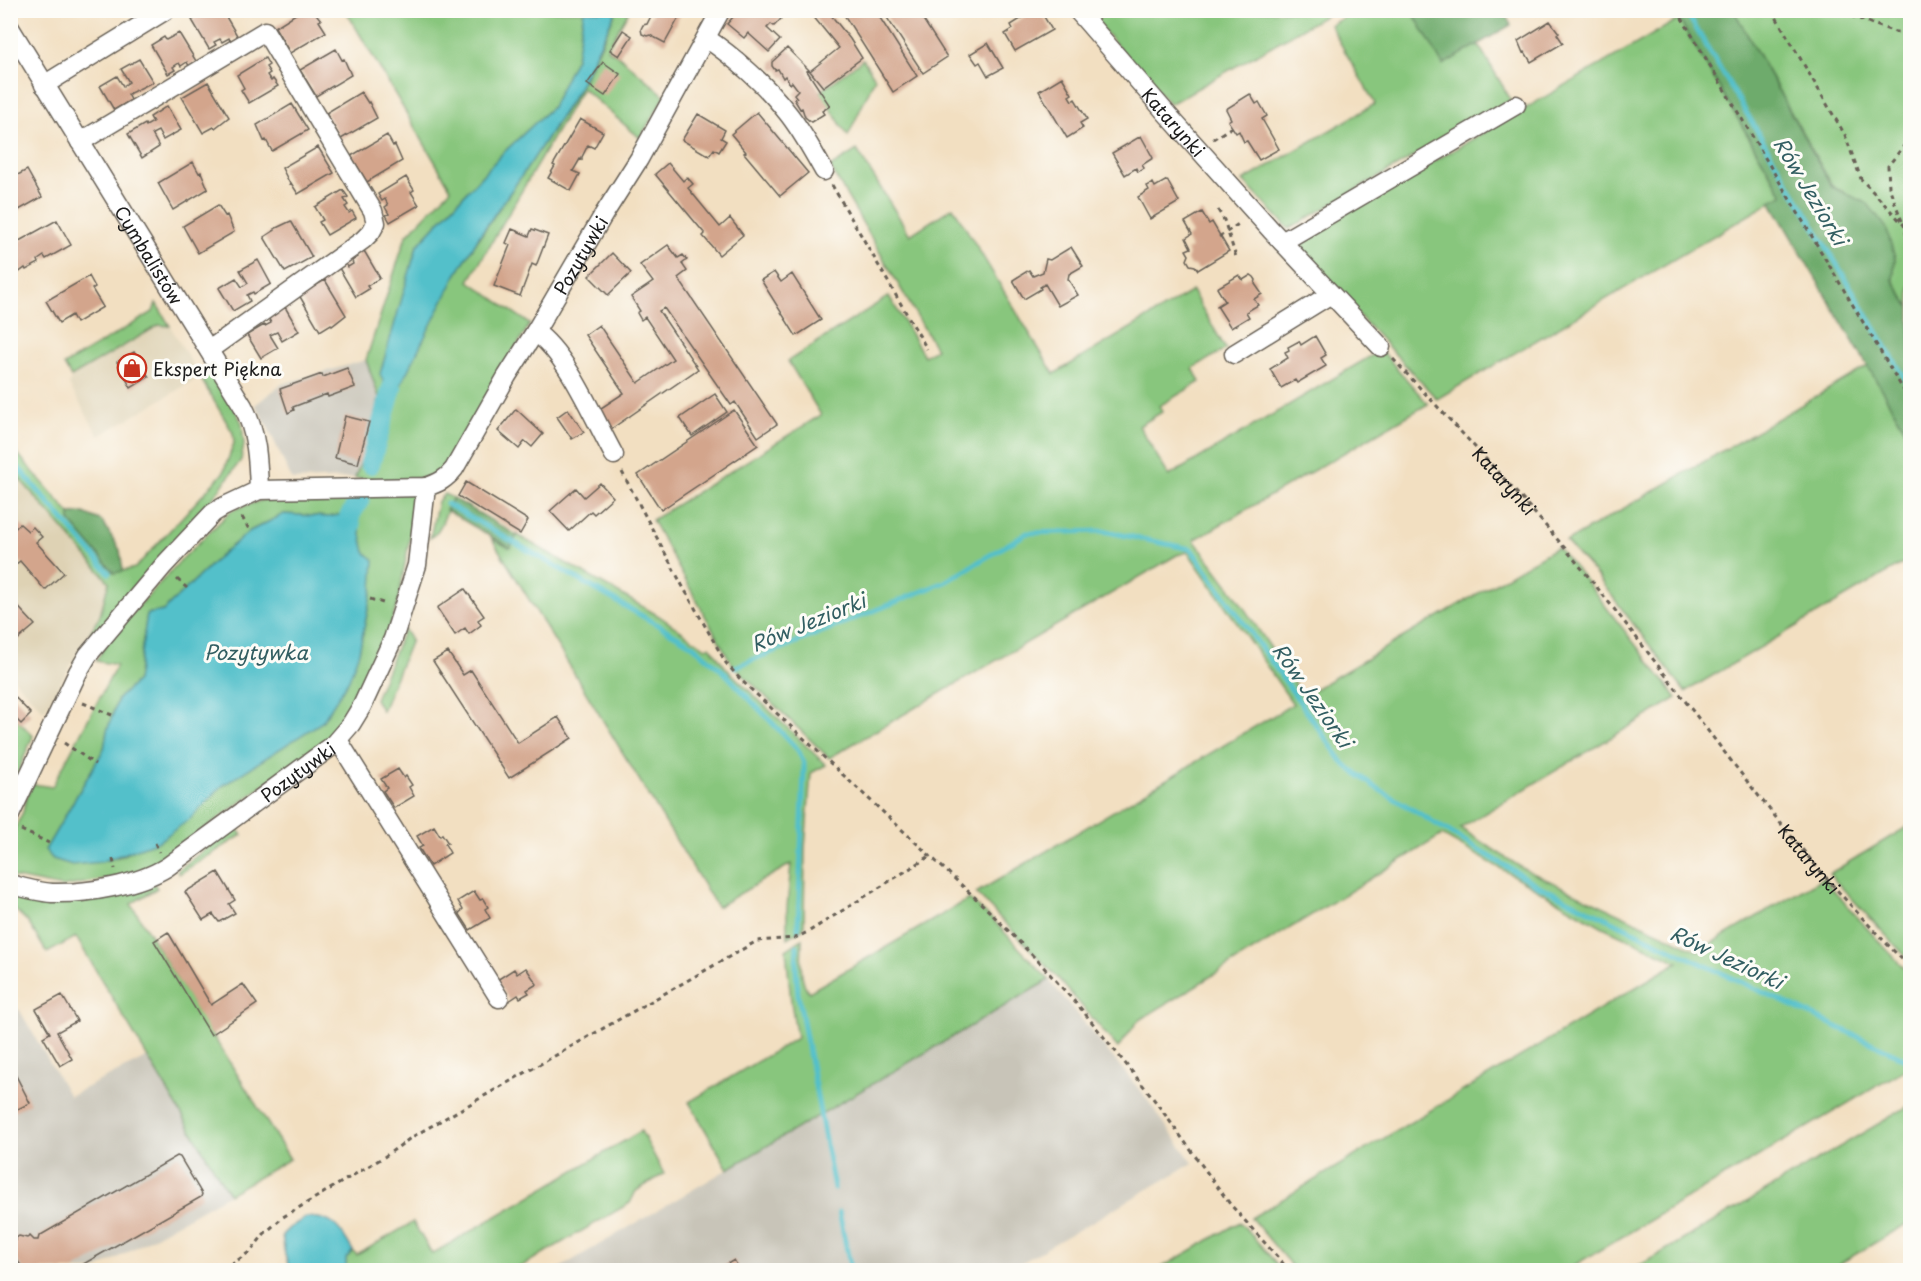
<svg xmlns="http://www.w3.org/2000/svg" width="1921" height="1281" font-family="'Playpen Sans',sans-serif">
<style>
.built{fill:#ded2b4}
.industrial{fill:#c8c4b8}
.green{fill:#88c67d;stroke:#52714c;stroke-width:1.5;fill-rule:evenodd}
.forest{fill:#6eab6c;stroke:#456444;stroke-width:1.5}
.water{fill:#52c0ca;stroke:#376e73;stroke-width:1.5}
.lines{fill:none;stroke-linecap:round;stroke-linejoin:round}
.stream{stroke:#52c0ca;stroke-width:5}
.canal{stroke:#52c0ca;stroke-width:20}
.building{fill:#d3a58c}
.minor-casing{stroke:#676056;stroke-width:21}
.path{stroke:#676056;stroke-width:3;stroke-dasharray:4.5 4.5;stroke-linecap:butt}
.minor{stroke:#fff;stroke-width:18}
.labels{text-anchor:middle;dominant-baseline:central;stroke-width:6;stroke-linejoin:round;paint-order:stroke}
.street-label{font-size:18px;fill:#1c1c1c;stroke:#fdfcf7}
.poi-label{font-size:18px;fill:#1c1c1c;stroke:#fdfcf7;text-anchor:start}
.water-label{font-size:20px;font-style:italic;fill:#325e62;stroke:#fdfcf7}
</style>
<rect width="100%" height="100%" fill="#fdfcf7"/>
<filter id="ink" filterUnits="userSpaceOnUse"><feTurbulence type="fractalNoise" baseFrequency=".0167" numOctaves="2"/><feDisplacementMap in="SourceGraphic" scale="12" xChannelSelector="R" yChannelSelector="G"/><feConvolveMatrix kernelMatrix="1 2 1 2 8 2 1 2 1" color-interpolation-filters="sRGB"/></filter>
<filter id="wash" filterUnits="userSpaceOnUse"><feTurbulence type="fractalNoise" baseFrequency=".008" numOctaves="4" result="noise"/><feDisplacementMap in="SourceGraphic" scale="24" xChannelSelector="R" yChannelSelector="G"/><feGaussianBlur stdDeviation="1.35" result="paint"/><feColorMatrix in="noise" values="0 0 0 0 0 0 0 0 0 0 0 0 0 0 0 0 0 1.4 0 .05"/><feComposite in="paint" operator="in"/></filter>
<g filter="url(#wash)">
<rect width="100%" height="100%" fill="#f2dfc1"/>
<!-- built -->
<path class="built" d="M159,325L170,326L200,377L99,436L69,385L71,377Z
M10,469L109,582L100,615L44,711L11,676Z"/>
<!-- industrial -->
<path class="industrial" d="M366,360L379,397L368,443L355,478L292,480L266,423L255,405L282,384Z
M1049,980L1143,1094L1193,1163L1009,1270H556Z
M19,1009L69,1096L148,1057L229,1194L96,1270H11L10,1013Z"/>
<!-- green -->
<path class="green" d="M1113,10L1333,11L1170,104L1095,21Z
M346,11H584L576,58L552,107L502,154L417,246L404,293L456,275C494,211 540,153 578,90C593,64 605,37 616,11H629L607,49L619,56L665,96L640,138L582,88L469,281L530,324L448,462C444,468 440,472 434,475C414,483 377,479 355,478L368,443L379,397L366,360L406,236L451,189Z
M1355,11H1412L1443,64L1478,44L1511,100L1289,229L1243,181L1375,104L1330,25Z
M1734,11H1910V308L1893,280L1895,258L1852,196L1833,187Z
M1679,19L1783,195L1437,399L1292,244Z
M863,59L875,78L848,136L820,92Z
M857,150L910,235L953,207L1054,374L1192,291L1226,349L1193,368L1200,382L1159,406L1162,412L1139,426L1169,476L1381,350L1428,404L1194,540L1236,596L1303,696L1557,547L1582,576L1677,698L1460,828L1522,868L1698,951L1823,878L1875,937L1910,974V1073L1904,1070L1566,1270H1295L1251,1218L1678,962L1603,927L1442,835L1138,1021L1118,1048L1056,976L976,893L1293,704L1188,552L1177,555L829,758L732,664L652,520L821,415L788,361L889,296L924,356L936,349L830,167Z
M156,303L170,326L159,325L71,377L64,365L153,312Z
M1868,366L1910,438V559L1685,692L1593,571L1566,542Z
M212,370L230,400L242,423L244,445L241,460L198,519L131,590L99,634L90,633L100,615L109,582L11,469L10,445L70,514V521L114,573L135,568L223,473L234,443L233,433L200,377Z
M406,493L411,494L413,499L414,515L398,602L382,650L343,727L146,872L62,887L11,877V836L23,812L26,798L33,784L52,787L117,665L96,661L109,639L180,561L232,510L263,500ZM349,513L355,515L360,530L372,590L359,652L293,740L222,786L190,818L122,856L101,862L53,859L46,850L104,749L107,731L118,699L137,681L147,614L163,611L221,555L250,531L284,514L328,517Z
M444,494L453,498C445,511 443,530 430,538L438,501Z
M517,535L659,616L706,648L710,646L726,668L826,765L811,773L805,848L804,928L787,938V908L791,864L717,907L492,539L510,548Z
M404,629L411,640L382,711L375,699Z
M11,713L33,736L15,779L11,776Z
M1910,825V961L1829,874Z
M235,826L242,835L179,874L177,871Z
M154,884L157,888L131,904L290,1159L229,1194L76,937L47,953L28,922L11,906L10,891L120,890Z
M969,899L995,922L1049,980L728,1169L689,1102L797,1038L791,1002L786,950L802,939C802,954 798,980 809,992Z
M1910,1105V1222L1829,1270H1632Z
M641,1131L664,1174L636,1191L630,1203L515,1270H346V1258L353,1251L357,1255L413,1222L432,1254Z
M1240,1222L1282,1270H1157Z"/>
<!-- forest -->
<path class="forest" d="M1412,11H1503L1511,25L1443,65Z
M1674,11H1734L1832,187L1868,204L1886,227L1895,258L1893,280L1910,308V438L1770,201L1783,195Z
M453,498L517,535L510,548L446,510Z
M84,513L102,521L120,550L123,571L114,573L70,521V514Z"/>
<!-- water -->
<path class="water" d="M584,11H616L579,88L532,161L480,235L456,275L400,386L392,388L384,383L380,374L417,246L502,154L552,107L576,58Z
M351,508H358L355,520L360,530L365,552L374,560L372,590L359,652L349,680L322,722L222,786L190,819L159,841L101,862L72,865L53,859L45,850L104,749L107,731L118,699L137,681L147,614L163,611L221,555L250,531L284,514L328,517L349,513Z
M306,1217C334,1217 340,1228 353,1251L346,1258V1270H290L285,1255L282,1235L289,1228Z"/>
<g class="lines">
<!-- stream -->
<path class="stream" d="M1685,10L1910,387
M10,458L109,573
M447,504L691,644L724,672L798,750L804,763V769L798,929
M735,667L945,582L1027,533L1103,531L1191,549L1344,764L1372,785L1537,885L1681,954L1910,1061
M797,946L796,968L798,994L834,1188
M839,1212L851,1270"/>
<!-- canal -->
<path class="canal" d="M370,464L392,388
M351,526L349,517L360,499"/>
</g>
<g id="blocks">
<!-- building -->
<path class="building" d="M216,10H222L238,37L230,41L229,38L222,42L220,39L214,42L216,45L209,49L192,20L205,13L207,16Z
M302,10H313L321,20L319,21L326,32L290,53L275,27Z
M654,10H683L665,43L650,35L647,36L642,34L641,29L643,25L647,24Z
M739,10H773L778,15L781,19L774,26L771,24L767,28L780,40L769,52L748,33L744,38L727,24Z
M808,10H827L850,39L862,58L823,87L810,71L839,48Z
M841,10H875L917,76L893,92Z
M882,10H917L947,57L923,73Z
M1035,10H1040L1052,30L1015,51L1005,34L1013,29L1011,25Z
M1550,21L1559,33L1557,34L1563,43L1531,62L1525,52L1523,53L1518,41Z
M623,30L632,36L619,56L610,50Z
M179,33L196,61L189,66L187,62L181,66L179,63L173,67L175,70L168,74L151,45L164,37L166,40Z
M988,43L1003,68L988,76L980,62L977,64L970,54Z
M787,48L809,70L807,71L830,106L822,111L824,114L811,122L805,117L802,108L800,109L794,99L797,98L794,94L798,90L792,82L790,84L785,76L783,78L778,69L775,70L772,66V62Z
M336,49L342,60L344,59L351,75L316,96L300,70Z
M265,58L269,65L266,67L270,73L267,75L271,81L273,79L278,86L249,103L241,90L244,88L237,75Z
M139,59L153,82L128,94L131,100L114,110L100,86L117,76L123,86L129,82L121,69Z
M603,62L620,74L605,96L587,84Z
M1062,77L1072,94L1069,96L1072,101L1075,99L1087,119L1080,123L1083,128L1067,138L1039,91Z
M208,82L229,117L215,128L214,127L203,133L182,97Z
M361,92L368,103L369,102L377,118L341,139L326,113Z
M1250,94L1256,104L1259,102L1267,116L1262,119L1279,149L1259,160L1247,141L1244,142L1239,131L1236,133L1228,121L1231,119L1226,109Z
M292,104L308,130L272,151L266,140L264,141L257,125Z
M167,106L181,130L163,140L158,131L152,134L159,147L142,158L128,134L145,124L146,126L153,122L150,117Z
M757,112L808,173L780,196L744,153L746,152L731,134Z
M698,114L725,130L721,138L726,141L719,152L714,149L709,156L682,140Z
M580,119L603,132L594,148L588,145L582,157V160L580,159L573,171L580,174L571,191L548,178L555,166L553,165Z
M387,135L393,146L395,145L402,161L367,182L351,156Z
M1141,136L1153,158L1142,165L1144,168L1138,172L1136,168L1125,175L1112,153Z
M318,147L334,173L298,194L291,183L290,184L282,168Z
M193,162L199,173L201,172L208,189L173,210L158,183Z
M668,163L683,181L687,177L693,184L688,188L720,227L730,218L743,235L719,255L703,236L705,234L655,174Z
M27,170L42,197L19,210L13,201L10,203V179Z
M406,177L414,190L411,192L419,205L390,222L386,215L389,214L385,207L388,205L385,199L382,201L378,194Z
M1167,180L1179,202L1150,219L1138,197L1149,190L1147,186L1153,183L1155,187Z
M343,190L348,197L344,199L348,205L345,207L349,213L352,211L356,218L327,235L319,222L323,220L315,207Z
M218,205L225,216L227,215L234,232L198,253L183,226Z
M1202,212L1209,224L1212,222L1229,251L1198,270L1195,266L1190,265L1187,260L1189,255L1186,250L1191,248L1186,238L1192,234L1185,222Z
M57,220L71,245L46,259L44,256L38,260L39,263L26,270L25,268L10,279V246Z
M291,221L312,257L285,272L264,237L275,230L274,229Z
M512,229L529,236L532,229L548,235L536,266L532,264L520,296L494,286L510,245L506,243Z
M668,245L678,258L683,255L687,260L682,264L687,271L678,278L777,424L758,437L735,402L731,405L664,308L659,311L698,369L611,429L598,410L624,393L585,335L599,325L638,383L673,359L645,317L641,320L637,313L640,311L631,297L653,282L640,265Z
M1071,247L1083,266L1069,274L1068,279L1078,295L1058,306L1045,284L1040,287L1041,289L1024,299L1013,280L1029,270L1033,276L1043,272L1046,259L1050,260Z
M363,249L380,278L367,286L369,289L356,297L339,268L346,264L348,267L353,264L352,261L358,257L356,254Z
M612,253L631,273L608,295L589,276Z
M258,260L271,284L254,294L253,292L247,295L250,301L233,311L219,288L236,278L242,287L248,283L240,270Z
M774,272L781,282L792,274L821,320L796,336L761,280Z
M1239,275L1243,280L1251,275L1254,277L1256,280L1255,284L1262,294L1254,299L1258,305L1246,312L1249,317L1231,328L1217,306L1225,301L1217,288Z
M89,276L95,287L92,289L103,307L76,323L72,315L59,323L46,301Z
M325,280L346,315L332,326L331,324L320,331L299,295Z
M285,307L299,331L282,341L277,332L270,335L278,348L261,358L247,335L264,325L265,326L271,323L268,317Z
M1315,336L1326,355L1321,358L1326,366L1297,383L1295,380L1281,388L1270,369L1288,358L1285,352L1289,350L1288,347L1299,341L1301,345Z
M134,352L149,377L131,388L117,362Z
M347,368L355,387L328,397L327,394L293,407L294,410L288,413L280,389L322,374L323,377Z
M715,394L727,412L692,436L680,418Z
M516,409L543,434L532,447L525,441L519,449L498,431Z
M568,409L584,432L572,439L557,417Z
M734,410L758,445L661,510L638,475Z
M345,416L369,422L358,464L335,458Z
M466,482L528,520L520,534L458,496Z
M600,483L613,497L594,514L591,511L569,531L550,511L576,488L584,497Z
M20,524L28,531L33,527L42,537L36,542L64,573L45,590L20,561L10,569V533Z
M465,589L484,616L478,620L481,625L469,634L465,628L455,635L437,608Z
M10,598L35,625L15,642L10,637Z
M448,652L463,675L471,670L518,743L558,717L572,738L509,778L433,661Z
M10,692L31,714L21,724L10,713Z
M398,769L404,778L406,776L412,785L409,787L414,796L394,808L383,791L387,788L381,779Z
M434,826L440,836L442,834L448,843L445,844L450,853L430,866L419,848L423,846L417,836Z
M218,872L235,900L229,904L235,913L219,922L213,914L203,920L185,892Z
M474,891L480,900L483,899L488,907L485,909L490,918L470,930L459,913L463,910L458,901Z
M168,932L211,1005L243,984L257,1004L211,1035L154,941Z
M526,968L537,984L527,990L529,993L520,998L518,995L509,1001L497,980L514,969L517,974Z
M62,995L77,1021L57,1032L72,1059L60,1066L43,1037L50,1033L36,1009Z
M10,1064L30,1103L10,1113Z
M177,1156L180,1157L202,1194L201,1197L73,1270H57L56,1269L53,1270H24L17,1260L11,1256L16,1238L19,1236L27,1238L30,1236L34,1240H38L39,1236Z
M734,1260L740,1270H717Z"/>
</g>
</g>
<g filter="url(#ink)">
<use href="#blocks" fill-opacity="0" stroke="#676056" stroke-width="1.5"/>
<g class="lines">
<!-- minor casing -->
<g class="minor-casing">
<g id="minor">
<path id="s2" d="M1077,10L1167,114L1271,230L1381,347"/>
<path id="s3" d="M10,28L243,406C257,433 258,460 259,490"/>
<path d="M706,38C733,56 766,85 786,111C801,129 812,150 824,171"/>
<path d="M44,85L166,10"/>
<path d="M80,142L265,31L373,211L376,223L371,232L363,240L209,350"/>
<path d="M1282,242L1516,105"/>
<path d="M535,332C567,353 595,421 614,455"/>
<path d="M1234,354L1331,294"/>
<path d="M338,740L499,998"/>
<path id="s4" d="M10,815L78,672L88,655L164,565L213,513L223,507L259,490L426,487C439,483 446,479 454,469L507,376L535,332L604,214L639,159L721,10"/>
<path id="s5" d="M10,884C24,888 38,892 52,893C87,894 138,885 167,867L332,746L351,724L362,706L393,639L417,565L426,487"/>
</g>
</g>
<!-- path -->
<g class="path">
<path d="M1677,10L1910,401"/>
<path d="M1772,10L1845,135L1861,179L1904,225L1910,249"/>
<path d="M1834,10L1895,32H1910"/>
<path d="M1213,139L1232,127"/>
<path d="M832,185L927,349"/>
<path d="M1218,210L1224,220L1236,257"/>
<path d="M1902,221L1889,187L1888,166L1910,138"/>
<path d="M1219,237L1240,223"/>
<path id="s1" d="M1393,359C1459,430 1526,500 1587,575C1693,706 1789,849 1910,967"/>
<path d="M622,472L682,585L726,663L741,680L984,906L1039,962L1082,1010L1150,1094L1230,1204L1289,1270"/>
<path d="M242,517L250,531"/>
<path d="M177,579L187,588"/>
<path d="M370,599L386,604"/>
<path d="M83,703L112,715"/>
<path d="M64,743L95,764"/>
<path d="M21,830L49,843"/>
<path d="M155,843L159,852"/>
<path d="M113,859L115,869"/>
<path d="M223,1270L251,1251L264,1234L283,1217L384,1157L412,1137L757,941L795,938L808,932L930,856"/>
</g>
<!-- minor -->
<use href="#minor" class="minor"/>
</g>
</g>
<!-- icons -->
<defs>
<g id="shop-ring" transform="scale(1.5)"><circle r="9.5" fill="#fdfcf7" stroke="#c8321e" stroke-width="1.5"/><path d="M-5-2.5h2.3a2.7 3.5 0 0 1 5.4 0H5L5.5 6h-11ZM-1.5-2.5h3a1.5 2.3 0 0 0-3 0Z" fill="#c8321e"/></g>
</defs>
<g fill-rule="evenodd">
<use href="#shop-ring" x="132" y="368"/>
</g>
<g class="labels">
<!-- street labels -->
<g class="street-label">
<text stroke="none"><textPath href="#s2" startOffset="148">Katarynki</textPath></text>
<text stroke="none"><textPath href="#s3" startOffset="266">Cymbalistów</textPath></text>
<text stroke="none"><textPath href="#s4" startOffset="868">Pozytywki</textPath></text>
<text stroke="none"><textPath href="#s1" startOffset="165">Katarynki</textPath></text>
<text stroke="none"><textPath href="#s5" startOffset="324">Pozytywki</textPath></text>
<text stroke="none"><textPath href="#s1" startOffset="651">Katarynki</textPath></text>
</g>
<!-- poi labels -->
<g class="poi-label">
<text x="153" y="368">Ekspert Piękna</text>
</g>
<!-- water labels -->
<g class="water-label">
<text transform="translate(1811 191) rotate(59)">Rów Jeziorki</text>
<text transform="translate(808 622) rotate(-22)">Rów Jeziorki</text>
<text x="256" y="652">Pozytywka</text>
<text transform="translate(1313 695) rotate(55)">Rów Jeziorki</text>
<text transform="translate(1727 957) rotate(25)">Rów Jeziorki</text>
</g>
</g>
<!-- margin -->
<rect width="1921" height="1281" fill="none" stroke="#fdfcf7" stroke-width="36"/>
</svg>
